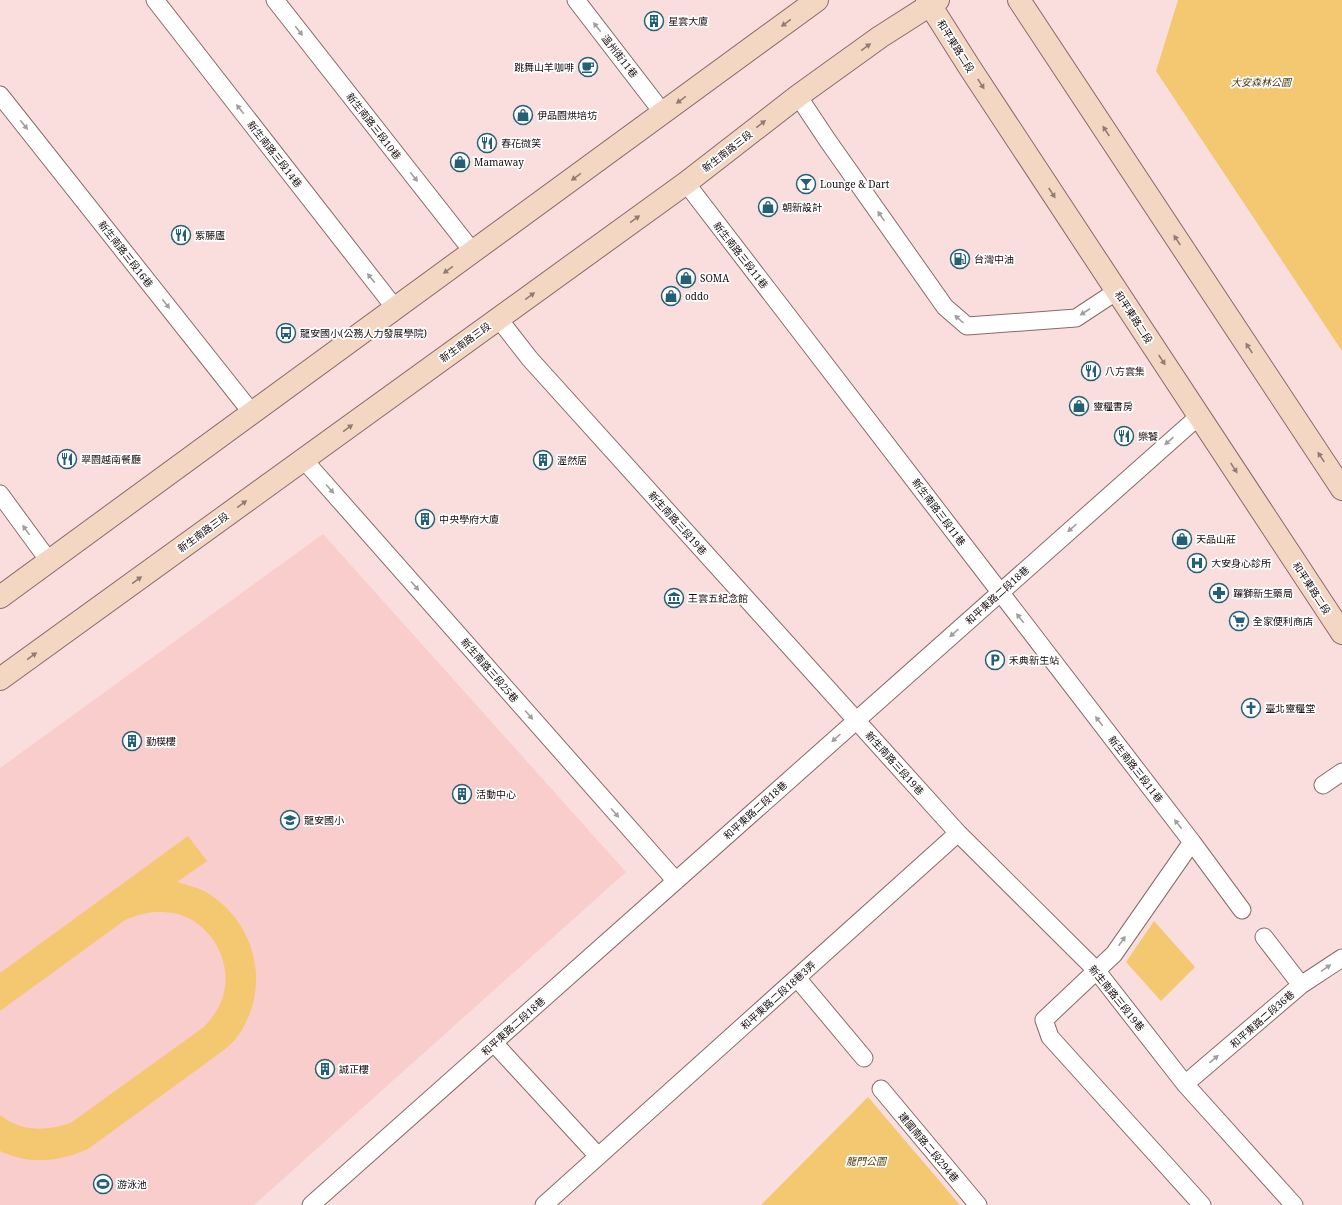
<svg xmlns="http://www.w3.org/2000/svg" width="1342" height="1205" font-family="'Noto Serif','Noto Sans TC',serif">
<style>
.built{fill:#f8cdcb}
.green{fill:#f4c771}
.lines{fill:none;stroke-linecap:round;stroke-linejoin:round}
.lane-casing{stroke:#886a69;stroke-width:19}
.secondary-casing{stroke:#886a69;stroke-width:24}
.lane{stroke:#fff;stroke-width:17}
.secondary{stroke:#f4d7c3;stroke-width:22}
.oneway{fill:#917c71}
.oneway2{fill:#a29e9e}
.labels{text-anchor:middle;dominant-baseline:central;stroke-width:3.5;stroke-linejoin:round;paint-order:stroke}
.poi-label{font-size:10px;fill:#170c0c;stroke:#fff;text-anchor:start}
.street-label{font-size:10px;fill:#170c0c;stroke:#fff}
.park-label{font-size:10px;font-style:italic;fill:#4d3a13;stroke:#fff}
</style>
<rect width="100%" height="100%" fill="#fadedd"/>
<!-- built -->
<path class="built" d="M323,534L626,872L254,1205H0V768Z"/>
<!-- green -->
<path class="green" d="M1178,0H1342V351L1156,71Z
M188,836L207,861L177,882C186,885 196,887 204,891C256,920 273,988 237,1037C234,1042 228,1046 224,1050L88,1149C58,1162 30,1165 0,1151V1115C21,1132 48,1132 72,1122L204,1027C213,1017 222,1005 224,992C233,955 203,912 163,912C150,911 137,915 125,920L0,1011V973Z
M1154,921L1195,967L1161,1001L1126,962Z
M868,1097L960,1205H761Z"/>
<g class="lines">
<!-- lane casing -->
<g class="lane-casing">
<path id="lane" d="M155,0L395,308
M275,0L473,252
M576,0L663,113
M0,95L252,413
M798,96L828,141L945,307L967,326L1076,318L1117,291
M686,183L1192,842L1114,954L1044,1020L1050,1037L1202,1205
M498,318L530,359L958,833L1096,970L1185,1084L1294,1205
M304,460L676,881
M0,494L49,561
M1323,785L1342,772
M1192,842L1242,910
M1264,937L1301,985
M797,978L864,1058
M494,1043L598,1156
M1185,1084L1301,985L1342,958
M881,1089L978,1205
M311,1205L1199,416
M544,1205L958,833"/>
</g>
<!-- secondary casing -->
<g class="secondary-casing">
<path id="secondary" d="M927,0L970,68L1342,633
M1019,0L1342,489
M0,597L817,0
M0,679L686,183L798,96L880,37L938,0"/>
</g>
<!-- lane -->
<use href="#lane" class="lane"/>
<!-- secondary -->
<use href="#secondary" class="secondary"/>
</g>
<!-- one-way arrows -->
<defs><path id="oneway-solid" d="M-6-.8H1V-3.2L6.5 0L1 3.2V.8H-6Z"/></defs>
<g class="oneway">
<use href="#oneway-solid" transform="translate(786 23) rotate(144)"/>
<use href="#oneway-solid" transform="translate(866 47) rotate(-36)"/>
<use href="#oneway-solid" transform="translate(981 84) rotate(57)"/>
<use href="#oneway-solid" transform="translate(681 100) rotate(144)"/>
<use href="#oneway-solid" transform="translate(761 124) rotate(-38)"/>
<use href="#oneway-solid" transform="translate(1106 131) rotate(-123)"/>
<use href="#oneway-solid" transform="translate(576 177) rotate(144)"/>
<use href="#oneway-solid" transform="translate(1052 193) rotate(57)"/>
<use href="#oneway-solid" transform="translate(635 219) rotate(-36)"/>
<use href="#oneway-solid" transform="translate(1177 240) rotate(-123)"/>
<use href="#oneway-solid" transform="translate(448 270) rotate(144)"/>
<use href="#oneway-solid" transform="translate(530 296) rotate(-36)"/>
<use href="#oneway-solid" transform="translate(1249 348) rotate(-123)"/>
<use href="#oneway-solid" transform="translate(1162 360) rotate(57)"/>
<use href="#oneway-solid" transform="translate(348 428) rotate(-36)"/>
<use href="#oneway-solid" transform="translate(1321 457) rotate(-123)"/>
<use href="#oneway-solid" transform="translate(1234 468) rotate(57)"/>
<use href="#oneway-solid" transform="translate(242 504) rotate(-36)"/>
<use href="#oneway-solid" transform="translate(137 580) rotate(-36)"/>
<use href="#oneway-solid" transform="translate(32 656) rotate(-36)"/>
</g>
<g class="oneway2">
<use href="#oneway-solid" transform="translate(597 27) rotate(-128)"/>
<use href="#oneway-solid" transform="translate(299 31) rotate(52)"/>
<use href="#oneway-solid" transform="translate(240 109) rotate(-128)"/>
<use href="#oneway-solid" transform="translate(24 125) rotate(52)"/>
<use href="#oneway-solid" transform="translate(414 177) rotate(52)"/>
<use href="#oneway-solid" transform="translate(881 216) rotate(-125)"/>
<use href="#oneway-solid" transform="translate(371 278) rotate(-128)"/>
<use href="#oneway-solid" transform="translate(166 304) rotate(52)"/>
<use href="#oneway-solid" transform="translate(1085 312) rotate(147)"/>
<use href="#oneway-solid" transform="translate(959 319) rotate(-138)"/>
<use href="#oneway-solid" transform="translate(1169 441) rotate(139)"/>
<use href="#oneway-solid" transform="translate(330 489) rotate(49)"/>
<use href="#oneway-solid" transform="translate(1072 528) rotate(138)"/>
<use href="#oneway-solid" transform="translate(26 530) rotate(-126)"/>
<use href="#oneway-solid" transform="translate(415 586) rotate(49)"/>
<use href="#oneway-solid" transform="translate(1020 618) rotate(-128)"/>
<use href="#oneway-solid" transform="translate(954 633) rotate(138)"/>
<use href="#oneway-solid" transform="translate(529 715) rotate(49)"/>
<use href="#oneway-solid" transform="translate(1099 721) rotate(-128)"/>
<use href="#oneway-solid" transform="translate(836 738) rotate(138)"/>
<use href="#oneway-solid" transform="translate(615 813) rotate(49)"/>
<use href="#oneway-solid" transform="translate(1178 824) rotate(-128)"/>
<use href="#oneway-solid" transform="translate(1122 941) rotate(-55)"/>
<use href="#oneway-solid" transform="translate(1326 968) rotate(-34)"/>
<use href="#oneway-solid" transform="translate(1214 1059) rotate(-41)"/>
</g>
<!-- icons -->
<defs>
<g id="building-ring" transform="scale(1)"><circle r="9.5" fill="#fff" stroke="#235f77" stroke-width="1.5"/><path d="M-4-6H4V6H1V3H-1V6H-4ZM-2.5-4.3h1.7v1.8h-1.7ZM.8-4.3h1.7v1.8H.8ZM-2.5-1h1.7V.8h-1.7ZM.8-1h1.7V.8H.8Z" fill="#235f77"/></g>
<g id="cafe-ring" transform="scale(1)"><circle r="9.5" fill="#fff" stroke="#235f77" stroke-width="1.5"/><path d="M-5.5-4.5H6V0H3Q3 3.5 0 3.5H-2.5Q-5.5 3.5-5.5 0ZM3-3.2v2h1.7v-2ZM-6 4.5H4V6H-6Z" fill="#235f77"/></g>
<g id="shop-ring" transform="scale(1)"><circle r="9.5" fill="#fff" stroke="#235f77" stroke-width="1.5"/><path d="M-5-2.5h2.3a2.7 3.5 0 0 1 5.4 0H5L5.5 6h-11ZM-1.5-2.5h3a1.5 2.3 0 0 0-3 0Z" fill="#235f77"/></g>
<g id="restaurant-ring" transform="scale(1)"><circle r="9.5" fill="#fff" stroke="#235f77" stroke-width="1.5"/><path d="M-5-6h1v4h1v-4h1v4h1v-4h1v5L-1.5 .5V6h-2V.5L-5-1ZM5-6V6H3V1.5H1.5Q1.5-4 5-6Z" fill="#235f77"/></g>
<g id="bar-ring" transform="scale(1)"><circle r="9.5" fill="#fff" stroke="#235f77" stroke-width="1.5"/><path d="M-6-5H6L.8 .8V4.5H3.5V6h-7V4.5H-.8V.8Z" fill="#235f77"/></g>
<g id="fuel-ring" transform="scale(1)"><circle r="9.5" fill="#fff" stroke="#235f77" stroke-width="1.5"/><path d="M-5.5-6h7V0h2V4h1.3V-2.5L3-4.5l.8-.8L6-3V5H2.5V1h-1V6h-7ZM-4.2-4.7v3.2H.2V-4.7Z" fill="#235f77"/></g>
<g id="bus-ring" transform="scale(1)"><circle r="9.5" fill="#fff" stroke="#235f77" stroke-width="1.5"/><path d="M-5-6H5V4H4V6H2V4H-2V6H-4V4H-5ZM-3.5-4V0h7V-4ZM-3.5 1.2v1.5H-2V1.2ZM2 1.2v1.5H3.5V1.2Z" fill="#235f77"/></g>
<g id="hospital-ring" transform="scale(1)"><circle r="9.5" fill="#fff" stroke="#235f77" stroke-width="1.5"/><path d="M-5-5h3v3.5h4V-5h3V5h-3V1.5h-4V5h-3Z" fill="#235f77"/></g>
<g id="pharmacy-ring" transform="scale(1)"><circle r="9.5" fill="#fff" stroke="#235f77" stroke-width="1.5"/><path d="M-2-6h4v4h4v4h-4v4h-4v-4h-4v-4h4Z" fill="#235f77"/></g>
<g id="museum-ring" transform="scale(1)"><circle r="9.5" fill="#fff" stroke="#235f77" stroke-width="1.5"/><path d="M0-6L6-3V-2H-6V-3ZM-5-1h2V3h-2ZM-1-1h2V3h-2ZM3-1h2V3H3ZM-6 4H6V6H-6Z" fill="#235f77"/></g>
<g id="supermarket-ring" transform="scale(1)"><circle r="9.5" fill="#fff" stroke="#235f77" stroke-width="1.5"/><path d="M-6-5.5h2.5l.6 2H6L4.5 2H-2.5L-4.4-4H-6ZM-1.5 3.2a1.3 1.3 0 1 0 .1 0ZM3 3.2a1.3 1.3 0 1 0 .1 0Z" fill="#235f77"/></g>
<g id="parking-ring" transform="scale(1)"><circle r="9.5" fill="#fff" stroke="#235f77" stroke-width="1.5"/><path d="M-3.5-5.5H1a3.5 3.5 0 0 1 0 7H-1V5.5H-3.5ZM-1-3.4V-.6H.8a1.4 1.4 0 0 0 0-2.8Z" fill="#235f77"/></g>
<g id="church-ring" transform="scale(1)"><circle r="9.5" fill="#fff" stroke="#235f77" stroke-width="1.5"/><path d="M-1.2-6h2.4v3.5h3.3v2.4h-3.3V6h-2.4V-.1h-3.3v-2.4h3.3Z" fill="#235f77"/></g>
<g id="school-ring" transform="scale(1)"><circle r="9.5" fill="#fff" stroke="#235f77" stroke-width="1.5"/><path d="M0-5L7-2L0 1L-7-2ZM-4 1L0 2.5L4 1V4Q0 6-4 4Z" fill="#235f77"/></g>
<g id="stadium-ring" transform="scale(1)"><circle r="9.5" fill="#fff" stroke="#235f77" stroke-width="1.5"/><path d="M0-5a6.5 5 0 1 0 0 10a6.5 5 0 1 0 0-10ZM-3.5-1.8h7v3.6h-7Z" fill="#235f77"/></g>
</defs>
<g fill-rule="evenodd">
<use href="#building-ring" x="654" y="21"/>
<use href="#cafe-ring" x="588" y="67"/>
<use href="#shop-ring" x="523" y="115"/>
<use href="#restaurant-ring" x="487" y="143"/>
<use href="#shop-ring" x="460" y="162"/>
<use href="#bar-ring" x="806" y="184"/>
<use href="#shop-ring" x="768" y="207"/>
<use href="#restaurant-ring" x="181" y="235"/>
<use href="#fuel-ring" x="960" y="259"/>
<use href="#shop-ring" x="686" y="278"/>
<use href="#shop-ring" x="671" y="296"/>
<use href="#bus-ring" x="286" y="333"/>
<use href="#restaurant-ring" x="1091" y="371"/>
<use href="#shop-ring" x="1079" y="406"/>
<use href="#restaurant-ring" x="1124" y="436"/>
<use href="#restaurant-ring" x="67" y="459"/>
<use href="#building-ring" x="543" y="460"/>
<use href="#building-ring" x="425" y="519"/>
<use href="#shop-ring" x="1182" y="539"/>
<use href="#hospital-ring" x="1197" y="563"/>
<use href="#pharmacy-ring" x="1219" y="593"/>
<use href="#museum-ring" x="674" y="598"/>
<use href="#supermarket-ring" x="1239" y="621"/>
<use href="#parking-ring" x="995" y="660"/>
<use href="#church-ring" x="1251" y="708"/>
<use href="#building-ring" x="132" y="741"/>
<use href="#building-ring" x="462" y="794"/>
<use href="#school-ring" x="290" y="820"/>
<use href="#building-ring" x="325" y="1069"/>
<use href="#stadium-ring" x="103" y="1184"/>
</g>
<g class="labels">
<!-- poi labels -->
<g class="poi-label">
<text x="668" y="21">星雲大廈</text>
<text x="574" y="67" text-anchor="end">跳舞山羊咖啡</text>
<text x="537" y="115">伊品園烘培坊</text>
<text x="501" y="143">春花微笑</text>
<text x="474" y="162">Mamaway</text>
<text x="820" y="184">Lounge &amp; Dart</text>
<text x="782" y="207">朝新設計</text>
<text x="195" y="235">紫藤廬</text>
<text x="974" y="259">台灣中油</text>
<text x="700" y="278">SOMA</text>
<text x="685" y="296">oddo</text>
<text x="300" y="333">龍安國小(公務人力發展學院)</text>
<text x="1105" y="371">八方雲集</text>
<text x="1093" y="406">靈糧書房</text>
<text x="1138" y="436">樂饕</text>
<text x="81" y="459">翠園越南餐廳</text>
<text x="557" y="460">渥然居</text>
<text x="439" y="519">中央學府大廈</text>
<text x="1196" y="539">天品山莊</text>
<text x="1211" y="563">大安身心診所</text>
<text x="1233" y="593">躍獅新生藥局</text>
<text x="688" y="598">王雲五紀念館</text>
<text x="1253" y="621">全家便利商店</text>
<text x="1009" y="660">禾典新生站</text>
<text x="1265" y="708">臺北靈糧堂</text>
<text x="146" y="741">勤樸樓</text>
<text x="476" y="794">活動中心</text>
<text x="304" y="820">龍安國小</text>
<text x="339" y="1069">誠正樓</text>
<text x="117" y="1184">游泳池</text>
</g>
<!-- street labels -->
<g class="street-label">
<text transform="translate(956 46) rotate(58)">和平東路二段</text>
<text transform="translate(620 56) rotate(52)">溫州街11巷</text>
<text transform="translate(374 126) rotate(52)">新生南路三段10巷</text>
<text transform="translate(727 151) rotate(-38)">新生南路三段</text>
<text transform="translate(275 154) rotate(52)">新生南路三段14巷</text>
<text transform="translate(126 254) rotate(52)">新生南路三段16巷</text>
<text transform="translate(741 255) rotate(52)">新生南路三段11巷</text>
<text transform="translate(1134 317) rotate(57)">和平東路二段</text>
<text transform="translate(465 342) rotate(-36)">新生南路三段</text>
<text transform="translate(939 512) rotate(53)">新生南路三段11巷</text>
<text transform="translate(678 523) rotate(48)">新生南路三段19巷</text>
<text transform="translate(203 532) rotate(-36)">新生南路三段</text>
<text transform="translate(1312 588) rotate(57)">和平東路二段</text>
<text transform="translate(997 595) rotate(-42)">和平東路二段18巷</text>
<text transform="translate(490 670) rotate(49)">新生南路三段25巷</text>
<text transform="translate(895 763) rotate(48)">新生南路三段19巷</text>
<text transform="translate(1136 769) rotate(52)">新生南路三段11巷</text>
<text transform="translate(755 810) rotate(-42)">和平東路二段18巷</text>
<text transform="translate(778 995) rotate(-42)">和平東路二段18巷3弄</text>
<text transform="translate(1117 998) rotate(51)">新生南路三段19巷</text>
<text transform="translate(1262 1019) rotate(-41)">和平東路二段36巷</text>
<text transform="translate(513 1026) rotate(-42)">和平東路二段18巷</text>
<text transform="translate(929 1147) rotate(50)">建國南路二段294巷</text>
</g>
<!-- park labels -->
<g class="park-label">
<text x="1261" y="82">大安森林公園</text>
<text x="866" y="1161">龍門公園</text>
</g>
</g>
</svg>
